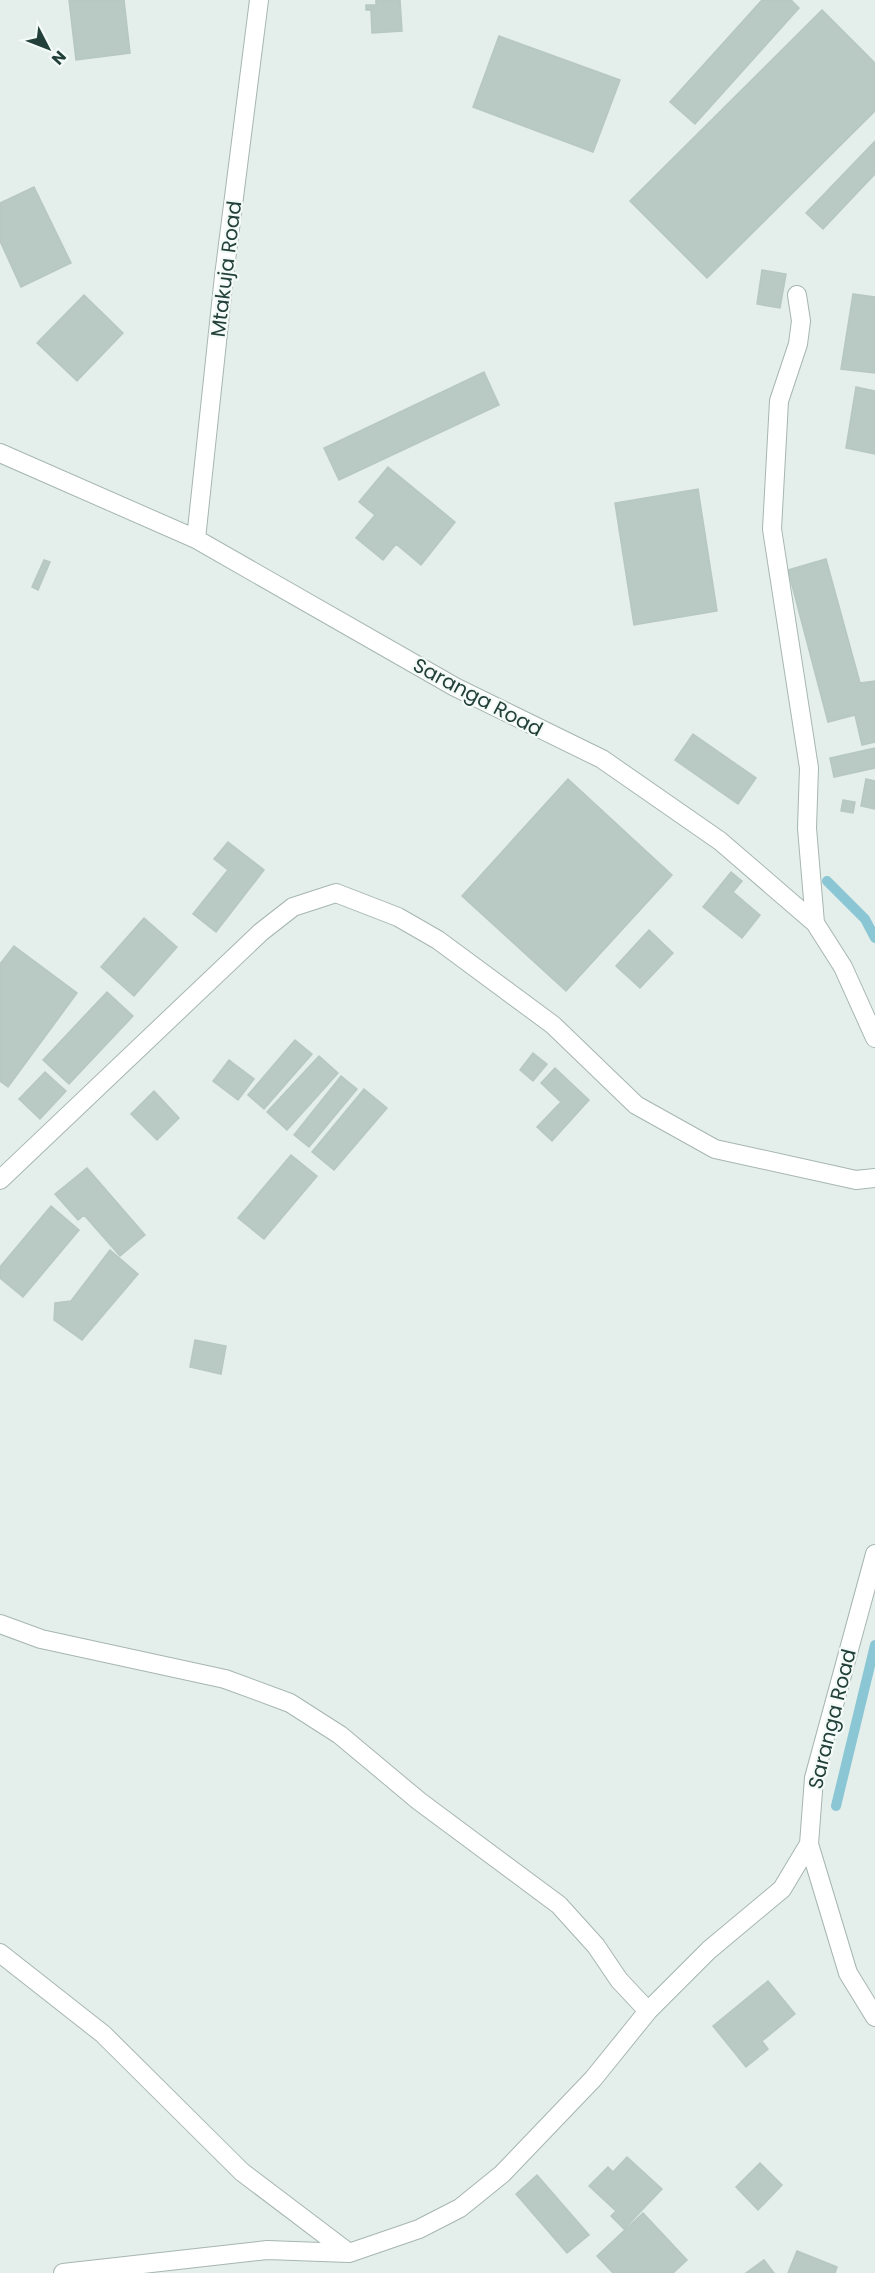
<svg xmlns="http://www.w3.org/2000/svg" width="875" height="2273" font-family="Poppins,sans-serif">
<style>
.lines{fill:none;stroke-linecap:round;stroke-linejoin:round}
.stream{stroke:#8ac6d4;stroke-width:10}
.building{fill:#b9c9c3;stroke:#b6c8c1;stroke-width:1.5}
.minor-casing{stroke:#a6b6b1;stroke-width:20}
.minor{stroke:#fff;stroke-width:18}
.labels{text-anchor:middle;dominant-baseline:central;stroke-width:4.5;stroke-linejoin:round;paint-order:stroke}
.street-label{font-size:20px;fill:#224039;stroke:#f4faf7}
</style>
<rect width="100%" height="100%" fill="#e4eeea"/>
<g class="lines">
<!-- stream -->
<path class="stream" d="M827,881L865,919L875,938
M836,1806L875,1645"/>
</g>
<!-- building -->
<path class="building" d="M69,0H124L130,53L76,60Z
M376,0H400L402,31L372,33L371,10H366V5H376Z
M762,0H791L799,8L695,124L670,102Z
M822,10L875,63V111L707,278L630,201Z
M499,36L620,80L593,152L473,107Z
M875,141V174L823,229L806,213Z
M34,187L71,263L21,287L0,241V203Z
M762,270L786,274L780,308L757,304Z
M853,294L875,297V373L841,369Z
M84,295L123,333L77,381L37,343Z
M484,372L499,405L339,480L324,448Z
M856,387L875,391V454L846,448Z
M388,467L455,522L421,565L396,544L383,560L356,538L375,515L359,502Z
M698,489L717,611L634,625L615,503Z
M826,559L860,683L875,681V742L862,745L855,715L828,722L788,570Z
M44,560L50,562L38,590L32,587Z
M693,734L756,778L738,804L675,760Z
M875,748V768L834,777L830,758Z
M568,779L672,875L566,991L462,896Z
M866,779L875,781V809L861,806Z
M843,800L855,802L853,813L841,811Z
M228,842L264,870L216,932L193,914L228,870L214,859Z
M731,872L742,881L733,892L760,915L742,938L703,907Z
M144,918L177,947L134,996L101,967Z
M649,930L673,953L640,988L616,966Z
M14,946L77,993L8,1087L0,1081V964Z
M107,992L133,1016L69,1084L43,1060Z
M295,1040L312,1054L264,1109L248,1095Z
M533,1053L547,1064L533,1081L520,1070Z
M319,1056L338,1073L287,1130L267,1112Z
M229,1060L254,1079L238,1100L213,1081Z
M555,1068L589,1100L552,1141L537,1127L561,1102L541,1083Z
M45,1072L66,1091L40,1119L19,1099Z
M341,1076L357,1089L309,1147L294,1135Z
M364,1089L387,1108L334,1170L312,1152Z
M154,1091L179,1118L157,1140L131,1114Z
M291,1155L317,1176L264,1239L238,1218Z
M87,1168L145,1235L120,1256L84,1215L78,1220L55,1194Z
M51,1206L79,1230L23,1297L0,1278V1267Z
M110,1250L138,1274L82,1340L54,1320L55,1303L71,1301Z
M195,1340L226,1346L221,1374L190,1367Z
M768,1981L795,2014L762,2041L768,2049L746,2067L713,2026Z
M627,2157L662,2189L624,2229L611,2216L616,2211L589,2186L608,2167L613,2172Z
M760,2163L782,2185L758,2210L736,2187Z
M537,2175L589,2235L567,2253L516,2194Z
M643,2213L687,2260L673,2273H613L597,2256Z
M797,2251L837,2267L835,2273H788Z
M764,2260L774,2273H746Z"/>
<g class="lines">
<!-- minor casing -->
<g class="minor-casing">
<path id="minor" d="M797,295L801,321L798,344L779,401L772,529L809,768L807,828L815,923
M0,453L196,539L455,687L602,759L720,841L815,923L843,967L875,1038
M196,539L224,276L259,0
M0,1180L261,932L293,907L336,893L398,917L438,940L553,1025L636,1105L715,1149L856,1180L875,1178
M875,1554L814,1778L809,1844L848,1973L875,2017
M0,1624L41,1639L225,1679L290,1703L340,1735L419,1801L559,1905L596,1946L619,1980L648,2011
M0,1953L103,2034L242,2172L349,2253
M63,2273L267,2250L349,2253L419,2229L460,2208L502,2174L593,2079L648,2011L709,1950L782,1889L809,1844"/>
</g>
<!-- minor -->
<use href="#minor" class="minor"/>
</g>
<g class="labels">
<!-- street labels -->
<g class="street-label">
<text transform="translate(226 269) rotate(-83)">Mtakuja Road</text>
<text transform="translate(478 697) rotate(28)">Saranga Road</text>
<text transform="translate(832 1719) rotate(-76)">Saranga Road</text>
</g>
</g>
<!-- north arrow -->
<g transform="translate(48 48) rotate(132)" stroke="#f4faf7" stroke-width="4.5" paint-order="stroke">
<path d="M0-4.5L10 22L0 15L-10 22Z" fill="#224039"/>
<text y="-9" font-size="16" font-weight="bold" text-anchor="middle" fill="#224039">N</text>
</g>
</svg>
